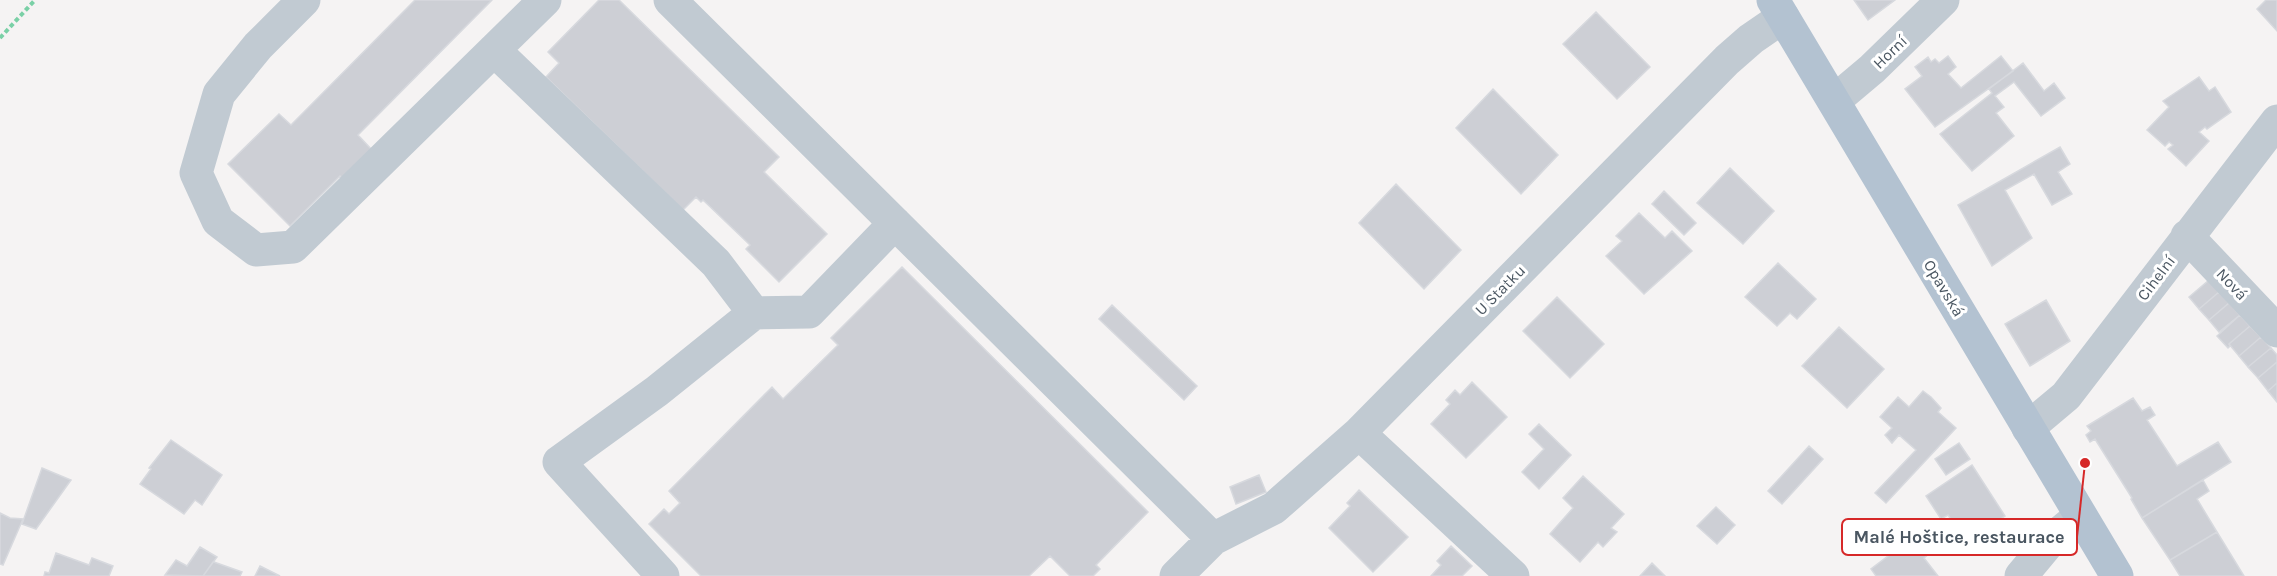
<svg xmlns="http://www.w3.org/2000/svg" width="2277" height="576" font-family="Karla,sans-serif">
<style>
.building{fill:#cdcfd5;stroke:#d7d9de;stroke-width:1.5}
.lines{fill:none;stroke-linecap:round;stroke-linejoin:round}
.path{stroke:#7ad0a6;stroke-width:4;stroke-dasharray:4.5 3;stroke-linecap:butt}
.minor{stroke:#c1cad2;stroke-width:33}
.major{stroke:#b3c2d1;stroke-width:33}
.labels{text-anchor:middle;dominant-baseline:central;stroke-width:6;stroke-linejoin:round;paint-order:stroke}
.street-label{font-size:16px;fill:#4a5661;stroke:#fff}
.leader{fill:none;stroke:#d62828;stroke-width:2}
.callout-dot{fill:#d62828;stroke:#fff;stroke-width:2}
.callout{fill:#fff;stroke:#d62828;stroke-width:2}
.callout-label{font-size:18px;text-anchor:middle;font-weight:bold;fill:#4a5661}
</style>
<rect width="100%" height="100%" fill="#f5f3f3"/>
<!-- building -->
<path class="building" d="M415,0H492L358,135L373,151L344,180L340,176L290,226L228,164L279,114L291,125Z
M599,0H619L779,157L764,172L827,234L779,282L746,249L750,245L703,200L701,202L696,197L683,210L546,77L559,63L548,52Z
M1854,0H1895L1868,20Z
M2266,0H2277V31L2257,9Z
M1596,12L1650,67L1617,99L1563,44Z
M1948,56L1956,67L1948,74L1961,88L2001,56L2013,71L1935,127L1905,89L1922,76L1915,67L1928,57L1931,62L1935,59L1939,63Z
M2023,63L2044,91L2054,83L2065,98L2041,116L2014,82L1995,96L2004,107L1996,113L2014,136L1972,171L1940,134L1992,93L1989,89Z
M2199,77L2209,91L2215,87L2231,112L2207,129L2205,127L2199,132L2209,141L2186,166L2168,149L2173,145L2169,142L2165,146L2147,130L2169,107L2163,101Z
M1493,89L1558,155L1521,194L1456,128Z
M2060,147L2070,164L2058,172L2072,194L2052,205L2034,174L2005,190L2032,238L1992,266L1958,205Z
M1730,168L1774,211L1743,244L1697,203Z
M1396,184L1461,250L1424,289L1359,223Z
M1664,191L1696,223L1684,235L1652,204Z
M1639,213L1665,238L1672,231L1692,251L1644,294L1606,256L1622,241L1616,236Z
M1778,263L1816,299L1797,319L1790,313L1777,326L1745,297Z
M902,267L1148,512L1096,565L1100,569L1093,576H1070L1050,556L1029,576H701L649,524L664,509L669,514L680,503L669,491L772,387L783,399L838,345L831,338Z
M2209,280L2219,292L2199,309L2189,297Z
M2219,292L2229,303L2209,320L2199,309Z
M1557,297L1604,344L1570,378L1523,331Z
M2046,300L2070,341L2030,366L2005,324Z
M2229,303L2240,315L2219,332L2209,320Z
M1112,305L1197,386L1184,400L1099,319Z
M2240,315L2250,326L2229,344L2230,346L2228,348L2217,336Z
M2250,326L2261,337L2239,356L2229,344Z
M1839,327L1884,369L1847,408L1802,366Z
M2261,337L2271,348L2248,367L2239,356Z
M2271,348L2277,355V362L2258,378L2248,367Z
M2277,362V383L2268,391L2258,378Z
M1472,382L1507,417L1466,458L1431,424L1450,404L1446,400L1455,390L1460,395Z
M2277,383V402L2268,391Z
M1923,391L1931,397L1941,408L1938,412L1956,428L1886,503L1875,493L1916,450L1899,435L1892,443L1885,435L1892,428L1880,417L1898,397L1909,407Z
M2133,398L2142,411L2150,407L2155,415L2147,420L2177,466L2218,442L2231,462L2142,518L2131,499L2132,498L2095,439L2090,442L2086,435L2091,431L2087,426Z
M1539,424L1571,455L1539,489L1522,472L1544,449L1529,434Z
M171,440L222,475L202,505L195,500L184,514L140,484L151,469L149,468Z
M1959,443L1970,459L1946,475L1935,459Z
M1809,446L1823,459L1782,504L1768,491Z
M1972,465L2005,516L1966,542L1948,515L1941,519L1926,496Z
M42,468L71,480L36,529L22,524Z
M1259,475L1266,492L1236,504L1230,487Z
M1583,476L1624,514L1611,528L1617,532L1603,547L1598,542L1580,562L1550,534L1573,508L1563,498Z
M2203,480L2209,491L2197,499L2217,532L2170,560L2142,518Z
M1359,490L1408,537L1373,572L1329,528L1350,506L1347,503Z
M1716,507L1735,525L1717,544L1697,526Z
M0,513L10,518L23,519L3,565L0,564Z
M1917,528L1934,550L1924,558L1938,576H1876L1871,569L1909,540L1907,537Z
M2217,532L2244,576H2180L2170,560Z
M1451,546L1472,566L1462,576H1431L1441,565L1437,561Z
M200,547L217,557L203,576L165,575L176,560L187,566Z
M56,553L89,565L92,558L113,566L109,576H44L45,572L49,573Z
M213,562H214L242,572L240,576H203Z
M1652,563L1665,576H1640Z
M260,566L280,576H255Z"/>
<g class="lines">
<!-- path -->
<path class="path" d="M0,38L35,0"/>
<!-- minor -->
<path class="minor" d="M304,0L258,46L219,94L196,173L218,221L256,250L293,247L545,0
M670,0L1213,539L1274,508L1359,433
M494,50L716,263L754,313
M1834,101L1872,69L1943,0
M2187,236L2277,331
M2028,428L2066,396L2277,121
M663,576L559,462L657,391L754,313L809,312L895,223
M1176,576L1213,539
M1513,576L1359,433L1727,60L1751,39L1783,17
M2021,576L2051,540L2080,516"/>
<!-- major -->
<path class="major" d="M1773,0L2117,576"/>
</g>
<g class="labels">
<!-- street labels -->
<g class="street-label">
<text transform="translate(1890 52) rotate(-44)">Horní</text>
<text transform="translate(2156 278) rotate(-53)">Cihelní</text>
<text transform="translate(2232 284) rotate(47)">Nová</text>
<text transform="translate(1944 288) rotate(59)">Opavská</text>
<text transform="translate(1500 290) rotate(-45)">U Statku</text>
</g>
</g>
<!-- callouts -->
<path class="leader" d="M2085 463L2077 537"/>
<circle class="callout-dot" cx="2085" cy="463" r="6"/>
<rect class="callout" x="1842" y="519" width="235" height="36" rx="6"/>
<g class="callout-label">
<text x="1959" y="543">Malé Hoštice, restaurace</text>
</g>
</svg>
